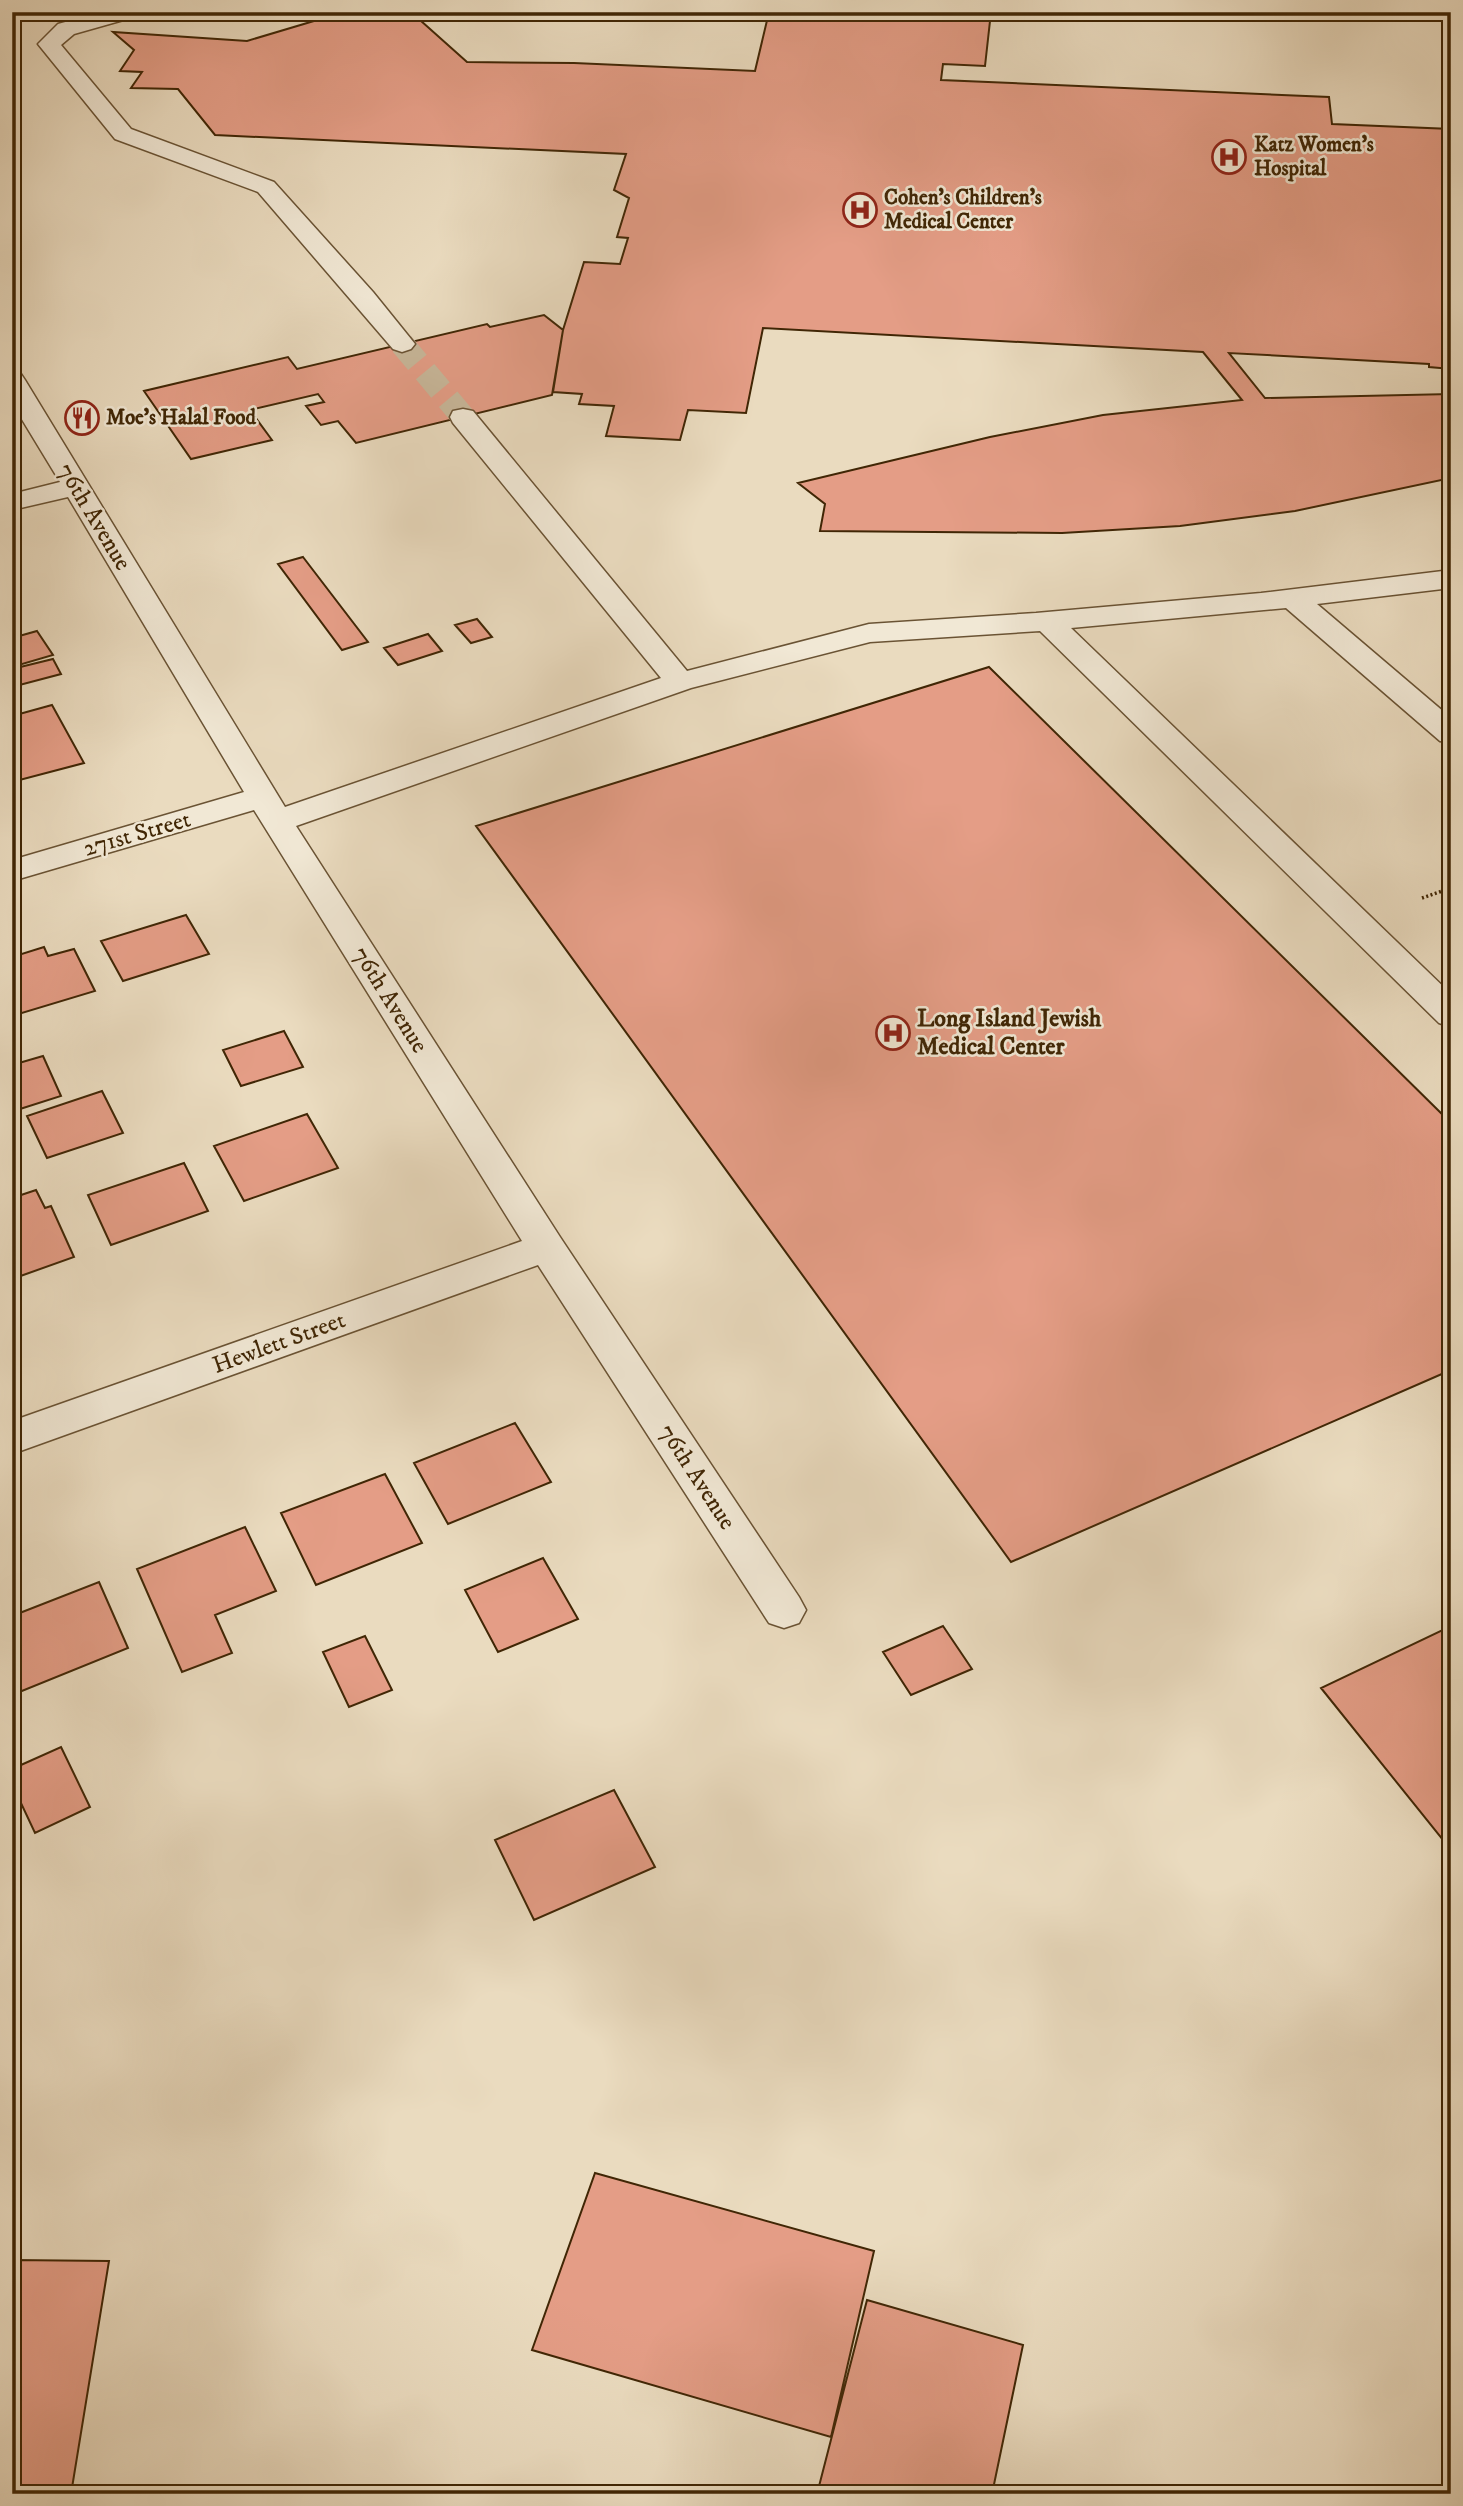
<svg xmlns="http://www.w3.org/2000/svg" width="1463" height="2506" font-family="'IM FELL DW Pica',serif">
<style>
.building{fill:#e49d86;stroke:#402605;stroke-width:2}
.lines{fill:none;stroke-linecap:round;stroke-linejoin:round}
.street-tunnel{stroke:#c8b79a;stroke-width:24;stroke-dasharray:24 12;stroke-linecap:butt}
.street-casing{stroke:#6a5334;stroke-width:3}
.path{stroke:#402605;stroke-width:3.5;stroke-dasharray:2 2.5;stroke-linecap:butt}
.street{fill:#f1e8d5;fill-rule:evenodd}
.labels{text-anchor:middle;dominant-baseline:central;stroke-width:5;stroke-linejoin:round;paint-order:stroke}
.far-poi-label{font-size:21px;font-weight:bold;fill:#402605;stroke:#f1e8d5;text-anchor:start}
.street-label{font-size:24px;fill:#402605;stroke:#f1e8d5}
.poi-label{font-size:24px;font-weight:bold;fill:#402605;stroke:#f1e8d5;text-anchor:start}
</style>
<rect width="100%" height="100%" fill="#eadbbf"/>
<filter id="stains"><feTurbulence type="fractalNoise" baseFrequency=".00286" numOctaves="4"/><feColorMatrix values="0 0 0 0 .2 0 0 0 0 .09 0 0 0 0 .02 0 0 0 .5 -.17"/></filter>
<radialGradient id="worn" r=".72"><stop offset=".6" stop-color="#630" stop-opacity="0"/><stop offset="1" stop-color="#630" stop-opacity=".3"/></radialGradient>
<!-- building -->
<path class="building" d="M344,12H411L467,62L574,63L755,71L769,12H991L985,66L943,64L941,80L1329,97L1332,124L1451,129V369L1429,367V364L1229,353L1265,398L1451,394V478L1295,511L1180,526L1062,533L820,531L825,504L798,483L990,437L1103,415L1242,400L1203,352L763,328L746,413L688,410L680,440L606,436L614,406L579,404L582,394L553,392L563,330L584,262L620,264L628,238L617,237L629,198L614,190L626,154L215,135L178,89L131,88L142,72L120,71L134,50L113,32L247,41Z
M544,315L563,330L552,395L356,443L338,421L321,425L306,406L324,402L318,394L250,410L272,440L191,459L144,391L288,357L297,369L487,324L490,327Z
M303,557L368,642L342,650L278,564Z
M477,619L492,637L471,643L455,625Z
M37,631L53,655L12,667V638Z
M428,634L442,651L398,665L384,648Z
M53,659L61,674L12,687V669Z
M989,667L1451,1123V1370L1011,1562L476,826Z
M52,705L84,763L12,782V716Z
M186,915L209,954L123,981L101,941Z
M44,947L48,956L74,949L95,991L12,1016V967L19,965L15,956Z
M284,1031L303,1067L241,1086L223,1050Z
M43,1056L61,1096L20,1109L12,1093V1065Z
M102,1091L123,1133L47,1158L27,1116Z
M307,1114L338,1168L244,1201L214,1146Z
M184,1163L208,1211L111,1245L88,1195Z
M36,1190L45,1208L51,1206L74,1257L12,1279V1198Z
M515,1423L551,1482L448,1524L414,1463Z
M385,1474L422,1543L316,1585L281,1513Z
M245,1527L276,1591L215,1615L232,1653L182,1672L137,1569Z
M543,1558L578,1619L498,1652L465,1590Z
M99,1582L128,1648L12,1695V1616Z
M943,1626L972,1669L911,1695L883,1652Z
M1451,1626V1850L1321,1688Z
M365,1636L392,1690L349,1707L323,1652Z
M61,1747L90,1807L35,1833L12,1784V1769Z
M614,1790L655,1867L534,1920L495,1840Z
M595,2173L874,2251L831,2437L532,2350Z
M12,2260L109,2261L71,2494H12Z
M867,2300L1023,2345L992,2494H817Z"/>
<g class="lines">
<!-- street-tunnel -->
<path class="street-tunnel" d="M402,344L463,417"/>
<!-- street casing -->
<g class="street-casing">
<path id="street" d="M102,12H136L134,17L74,34L61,45L131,129L274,182L373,292L415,344L411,349L402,352L393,349L258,192L115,139L38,44L58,24Z
M12,372L21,374L25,380L285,807L661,678L453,423L450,417L453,411L463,409L473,411L687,671L869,624L1036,613L1261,593L1451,570V588L1317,604L1451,718V743L1440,741L1286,608L1071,628L1451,994V1027L1439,1023L1040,631L870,642L691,688L296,826L560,1237L799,1597L806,1610L799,1623L784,1628L769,1623L538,1265L12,1454V1421L522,1241L254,810L12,881V860L244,792L68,497L12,510V494L60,482L12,403Z"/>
</g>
<!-- path -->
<path class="path" d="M1422,898L1451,888"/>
<!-- street -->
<use href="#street" class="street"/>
</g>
<!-- icons -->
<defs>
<g id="hospital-ring" transform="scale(1.75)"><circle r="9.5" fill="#f1e8d5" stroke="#8f2418" stroke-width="1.5"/><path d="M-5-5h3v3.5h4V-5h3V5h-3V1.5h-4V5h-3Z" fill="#8f2418"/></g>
<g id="restaurant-ring" transform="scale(1.75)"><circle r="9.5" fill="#f1e8d5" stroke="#8f2418" stroke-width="1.5"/><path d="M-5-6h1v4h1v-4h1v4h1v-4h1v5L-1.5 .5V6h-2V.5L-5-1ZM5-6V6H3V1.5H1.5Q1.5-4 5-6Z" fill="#8f2418"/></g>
</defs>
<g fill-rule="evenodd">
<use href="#hospital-ring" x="1229" y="157"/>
<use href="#hospital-ring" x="860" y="210"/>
<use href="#restaurant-ring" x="82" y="418"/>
<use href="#hospital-ring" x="893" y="1033"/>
</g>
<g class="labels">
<!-- far-poi labels -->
<g class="far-poi-label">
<text x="1254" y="145">Katz Women's<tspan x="1254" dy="24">Hospital</tspan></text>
<text x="884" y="198">Cohen’s Children’s<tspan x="884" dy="24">Medical Center</tspan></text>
<text x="106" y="418">Moe's Halal Food</text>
</g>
<!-- street labels -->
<g class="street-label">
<text transform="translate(94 517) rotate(59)">76th Avenue</text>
<text transform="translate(137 834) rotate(-16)">271st Street</text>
<text transform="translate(390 1000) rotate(58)">76th Avenue</text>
<text transform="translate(279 1343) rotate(-20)">Hewlett Street</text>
<text transform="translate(697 1477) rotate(57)">76th Avenue</text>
</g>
<!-- poi labels -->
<g class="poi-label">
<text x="917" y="1019">Long Island Jewish<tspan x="917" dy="28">Medical Center</tspan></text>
</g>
</g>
<!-- margin -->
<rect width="1463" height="2506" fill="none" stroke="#eadbbf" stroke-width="42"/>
<rect x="14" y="14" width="1435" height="2478" fill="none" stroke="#402605" stroke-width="3.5"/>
<rect x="21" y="21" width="1421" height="2464" fill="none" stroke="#402605" stroke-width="2"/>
<rect width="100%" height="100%" filter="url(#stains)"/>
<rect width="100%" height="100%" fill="url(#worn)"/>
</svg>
